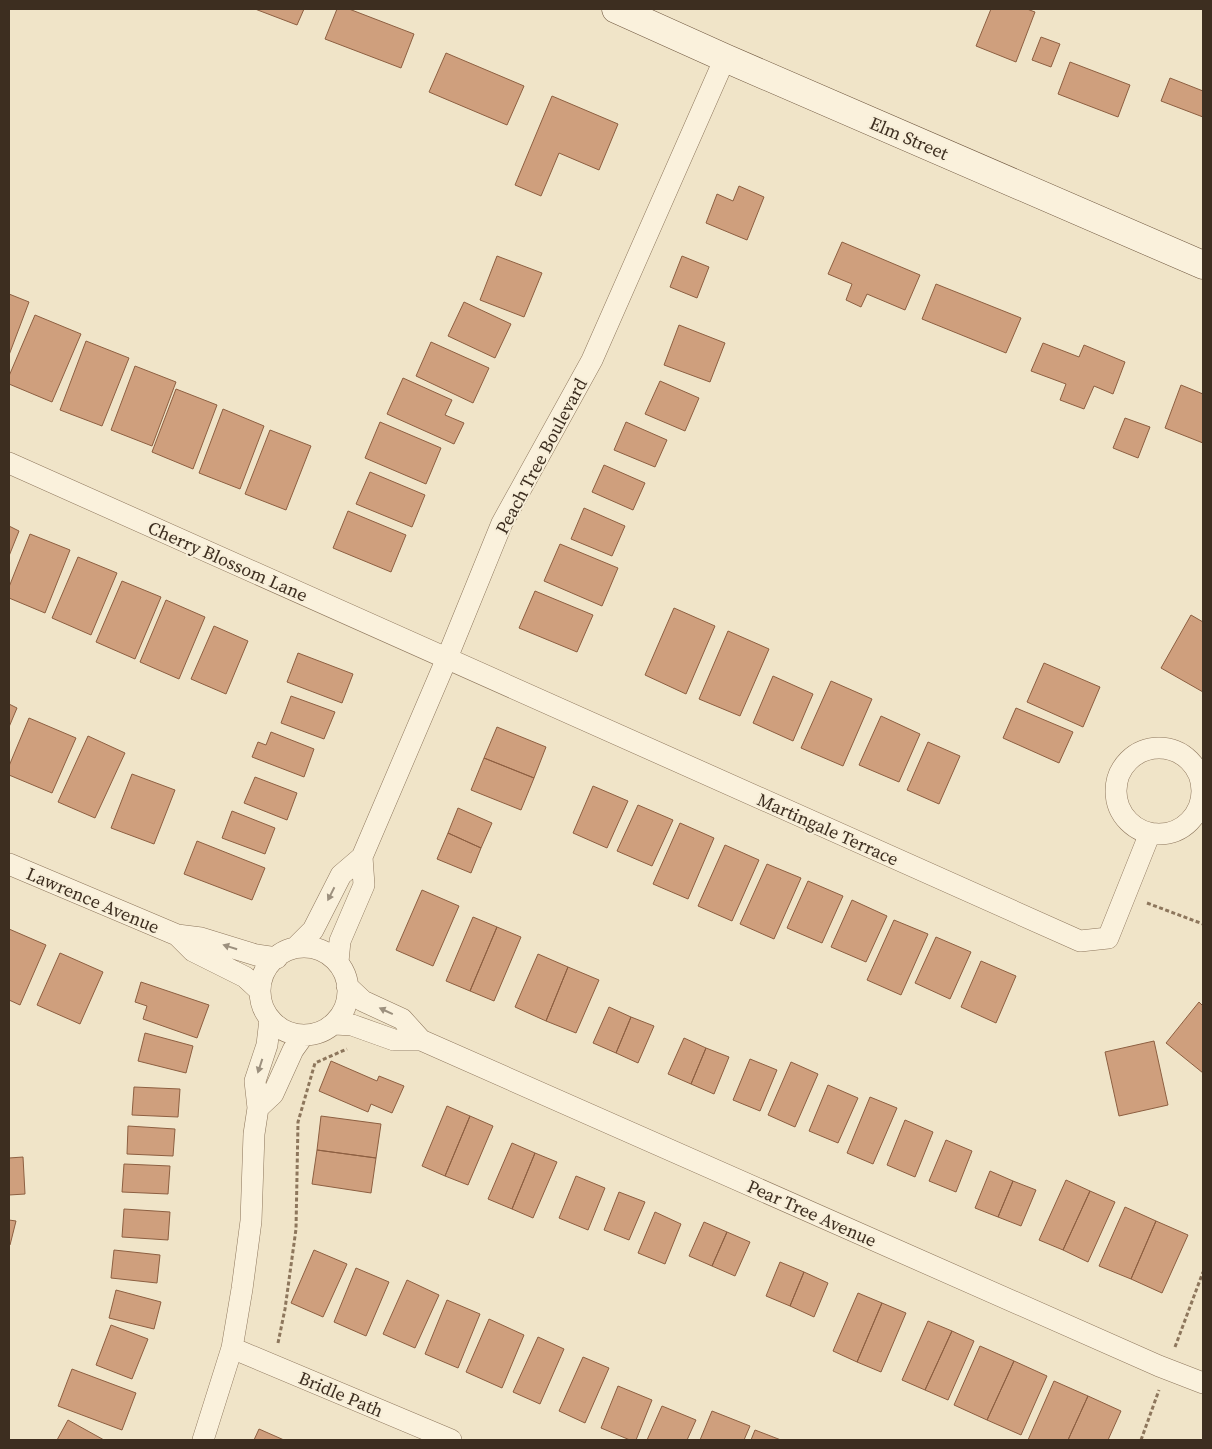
<svg xmlns="http://www.w3.org/2000/svg" width="1212" height="1449" font-family="'Source Serif 4',serif">
<style>
.building{fill:#cf9f7d;stroke:#8d5f41}
.lines{fill:none;stroke-linecap:round;stroke-linejoin:round}
.minor-casing{stroke:#8d765c;stroke-width:22}
.secondary-casing{stroke:#6f573f;stroke-width:29}
.path{stroke:#8d765c;stroke-width:3;stroke-dasharray:4 2.5;stroke-linecap:butt}
.minor{stroke:#faf1dc;stroke-width:21}
.secondary{stroke:#faf1dc;stroke-width:28}
.oneway{fill:#9c907e}
.labels{text-anchor:middle;dominant-baseline:central;stroke-width:4;stroke-linejoin:round;paint-order:stroke}
.street-label{font-size:18px;fill:#3d2e20;stroke:#f7eed8}
</style>
<rect width="100%" height="100%" fill="#f0e4c8"/>
<!-- building -->
<path class="building" d="M255,9H304L297,25Z
M337,9H349L414,34L401,68L325,39Z
M991,9H1027L1035,12L1016,62L976,46Z
M1041,37L1060,44L1051,67L1032,60Z
M446,53L524,86L507,125L429,92Z
M1070,62L1130,85L1118,117L1058,94Z
M1170,78L1203,91V117L1161,101Z
M552,96L618,124L599,170L559,153L541,196L515,185Z
M739,186L764,197L747,240L706,223L717,194L733,201Z
M842,242L920,275L905,310L867,294L861,307L846,300L852,284L828,274Z
M497,256L542,273L524,317L480,300Z
M682,256L709,267L697,298L670,287Z
M936,284L1021,318L1006,353L922,319Z
M9,294L29,302L9,355Z
M464,302L511,324L495,358L448,336Z
M35,315L81,334L52,402L9,384V376Z
M679,325L725,343L710,382L664,365Z
M86,341L129,358L102,426L60,410Z
M431,342L489,368L473,403L416,376Z
M1043,343L1079,357L1084,345L1125,362L1113,394L1094,386L1084,409L1060,400L1066,384L1031,371Z
M135,366L176,382L152,446L111,430Z
M403,378L452,400L445,415L464,423L454,444L387,414Z
M660,381L699,398L685,431L645,414Z
M1181,385L1203,394V443L1165,428Z
M176,389L217,405L193,469L152,452Z
M223,409L264,426L240,489L199,473Z
M1125,418L1150,427L1138,458L1113,448Z
M380,422L441,448L426,484L365,458Z
M626,422L667,440L655,467L614,450Z
M270,430L311,446L286,510L245,494Z
M604,465L645,483L633,510L592,492Z
M370,472L425,495L412,527L356,504Z
M584,508L625,526L612,556L571,539Z
M348,511L406,535L391,572L333,548Z
M9,526L19,531L9,556Z
M30,534L70,550L45,613L9,598V587Z
M560,544L618,568L602,606L544,581Z
M78,557L117,573L91,635L52,618Z
M122,581L161,597L135,659L96,642Z
M535,591L593,615L577,652L519,628Z
M166,600L205,617L179,679L140,662Z
M674,608L715,626L686,694L645,675Z
M1191,615L1203,622V692L1161,668Z
M214,626L248,641L226,694L191,679Z
M728,631L769,649L740,716L699,699Z
M298,653L353,674L342,703L287,682Z
M1044,663L1100,687L1083,727L1027,702Z
M773,676L813,694L793,741L753,723Z
M831,681L872,699L843,766L801,748Z
M291,696L335,712L324,739L281,723Z
M9,704L17,708L9,727Z
M1016,708L1073,732L1059,763L1003,738Z
M881,716L920,734L899,782L859,765Z
M29,718L76,738L52,793L9,775V766Z
M497,727L546,747L534,778L484,758Z
M271,732L314,749L304,777L252,757L258,742L266,745Z
M88,736L125,753L95,818L58,802Z
M928,742L960,756L939,804L907,790Z
M484,758L534,778L521,810L471,790Z
M132,774L175,790L154,844L111,828Z
M255,777L297,793L287,820L244,803Z
M593,786L628,801L607,848L573,833Z
M638,805L673,820L652,866L617,851Z
M458,808L492,823L481,848L448,833Z
M232,811L275,828L265,854L222,838Z
M680,823L714,838L688,899L653,884Z
M448,833L481,848L471,873L437,859Z
M197,841L265,868L252,900L184,874Z
M725,845L759,860L732,921L698,906Z
M767,864L801,878L774,939L740,924Z
M808,881L843,896L822,943L787,928Z
M422,890L459,906L433,966L396,950Z
M852,900L887,916L866,962L831,947Z
M473,917L497,927L470,991L446,981Z
M894,920L928,934L901,995L867,980Z
M497,927L521,937L494,1001L470,991Z
M9,929L46,945L20,1005L9,1000Z
M936,937L971,952L950,999L915,983Z
M60,953L103,972L80,1024L37,1005Z
M538,954L568,967L546,1021L515,1007Z
M981,961L1016,976L996,1023L961,1007Z
M568,967L599,980L576,1033L546,1021Z
M141,982L209,1005L197,1038L143,1019L147,1006L135,1002Z
M1199,1002L1203,1006V1073L1166,1043Z
M609,1007L631,1017L616,1053L593,1043Z
M631,1017L654,1026L638,1063L616,1053Z
M145,1033L193,1046L186,1073L138,1061Z
M684,1038L706,1048L691,1084L668,1074Z
M1154,1041L1168,1105L1119,1116L1105,1052Z
M706,1048L729,1057L714,1094L691,1084Z
M750,1059L777,1070L760,1111L733,1100Z
M331,1061L377,1081L379,1076L404,1086L392,1113L371,1104L368,1112L319,1091Z
M791,1062L818,1074L795,1127L768,1115Z
M828,1085L858,1098L838,1143L809,1131Z
M134,1087L180,1089L178,1117L132,1115Z
M870,1097L897,1108L873,1164L847,1153Z
M447,1106L470,1116L445,1176L422,1166Z
M321,1116L381,1124L376,1158L317,1150Z
M470,1116L493,1126L468,1185L445,1176Z
M905,1120L933,1132L915,1177L887,1165Z
M128,1126L175,1129L173,1156L127,1154Z
M946,1140L972,1151L956,1192L929,1181Z
M512,1143L535,1153L512,1209L488,1199Z
M317,1150L376,1158L371,1193L312,1184Z
M535,1153L557,1162L533,1218L512,1209Z
M23,1157L25,1194L9,1195V1158Z
M124,1164L170,1166L168,1194L122,1192Z
M990,1171L1013,1181L998,1217L975,1208Z
M576,1176L605,1188L588,1230L559,1218Z
M1066,1180L1090,1191L1063,1250L1039,1240Z
M1013,1181L1036,1190L1021,1226L998,1217Z
M1090,1191L1115,1202L1088,1262L1063,1250Z
M619,1192L645,1202L629,1240L604,1230Z
M1125,1207L1156,1221L1131,1279L1099,1266Z
M124,1209L170,1212L168,1240L122,1237Z
M655,1212L681,1224L665,1264L638,1253Z
M9,1220L16,1221L10,1245H9Z
M1156,1221L1188,1235L1162,1293L1131,1279Z
M704,1222L727,1232L712,1266L689,1256Z
M727,1232L750,1242L735,1276L712,1266Z
M114,1250L160,1255L157,1283L111,1278Z
M314,1250L347,1264L323,1317L291,1303Z
M780,1262L804,1272L790,1306L766,1296Z
M356,1268L389,1282L366,1336L334,1322Z
M804,1272L828,1283L814,1317L790,1306Z
M407,1280L439,1295L415,1348L383,1334Z
M116,1290L161,1302L154,1329L109,1318Z
M858,1293L882,1303L857,1362L833,1351Z
M447,1300L480,1314L458,1368L425,1354Z
M882,1303L906,1313L881,1372L857,1362Z
M489,1319L524,1335L502,1388L466,1372Z
M928,1321L952,1331L925,1390L902,1380Z
M111,1325L148,1339L132,1379L96,1365Z
M952,1331L974,1341L948,1400L925,1390Z
M538,1337L564,1349L540,1404L513,1392Z
M980,1346L1014,1361L987,1420L954,1405Z
M583,1357L609,1368L585,1423L559,1411Z
M1014,1361L1047,1376L1021,1435L987,1420Z
M72,1369L136,1393L122,1430L58,1406Z
M1054,1381L1088,1396L1068,1440H1028Z
M618,1386L652,1400L636,1440H630L601,1428Z
M1088,1396L1121,1411L1108,1440H1068Z
M662,1406L696,1420L687,1440H647Z
M712,1411L750,1426L744,1440H700Z
M68,1420L104,1440H57Z
M259,1429L284,1440H254Z
M755,1430L781,1440H751Z"/>
<g class="lines">
<!-- minor casing -->
<g class="minor-casing">
<path id="minor" d="M9,463L1080,941L1108,938L1150,833
M1116 791a43 43 0 1 1 86 0a43 43 0 1 1-86 0Z
M9,864L177,935L201,938L256,955L277,958
M177,935L193,951L245,977L259,990
M296,947L313,930L341,875L362,857L447,658L502,523L592,360L725,58
M260 991a44 44 0 1 1 88 0a44 44 0 1 1-88 0Z
M338,962L340,941L364,885L362,857
M347,986L363,1001L402,1019L421,1040
M270,1019L267,1045L255,1081L258,1108L273,1094L293,1050L303,1036
M335,1024L352,1025L394,1040H421L1159,1366L1203,1383
M232,1348L451,1440
M203,1440L232,1348L242,1289L251,1221L254,1134L258,1108"/>
</g>
<!-- secondary casing -->
<g class="secondary-casing">
<path id="secondary" d="M616,9L725,58L1203,265"/>
</g>
<!-- path -->
<path class="path" d="M1147,903L1203,924
M278,1343L285,1309L296,1229L298,1122L315,1063L347,1049
M1175,1347L1203,1272
M1141,1440L1159,1390"/>
<!-- minor -->
<use href="#minor" class="minor"/>
<!-- secondary -->
<use href="#secondary" class="secondary"/>
</g>
<!-- one-way arrows -->
<defs><path id="oneway-solid" d="M-6-.8H1V-3.2L6.5 0L1 3.2V.8H-6Z" transform="scale(1.25)"/></defs>
<g class="oneway">
<use href="#oneway-solid" transform="translate(331 894) rotate(117)"/>
<use href="#oneway-solid" transform="translate(230 947) rotate(-162)"/>
<use href="#oneway-solid" transform="translate(386 1011) rotate(-155)"/>
<use href="#oneway-solid" transform="translate(260 1066) rotate(108)"/>
</g>
<g class="labels">
<!-- street labels -->
<g class="street-label">
<text transform="translate(909 138) rotate(23)">Elm Street</text>
<text transform="translate(541 456) rotate(-62)">Peach Tree Boulevard</text>
<text transform="translate(228 561) rotate(24)">Cherry Blossom Lane</text>
<text transform="translate(828 829) rotate(24)">Martingale Terrace</text>
<text transform="translate(93 900) rotate(23)">Lawrence Avenue</text>
<text transform="translate(812 1213) rotate(24)">Pear Tree Avenue</text>
<text transform="translate(341 1394) rotate(23)">Bridle Path</text>
</g>
</g>
<!-- border -->
<rect width="1212" height="1449" fill="none" stroke="#3d2e20" stroke-width="20"/>
</svg>
